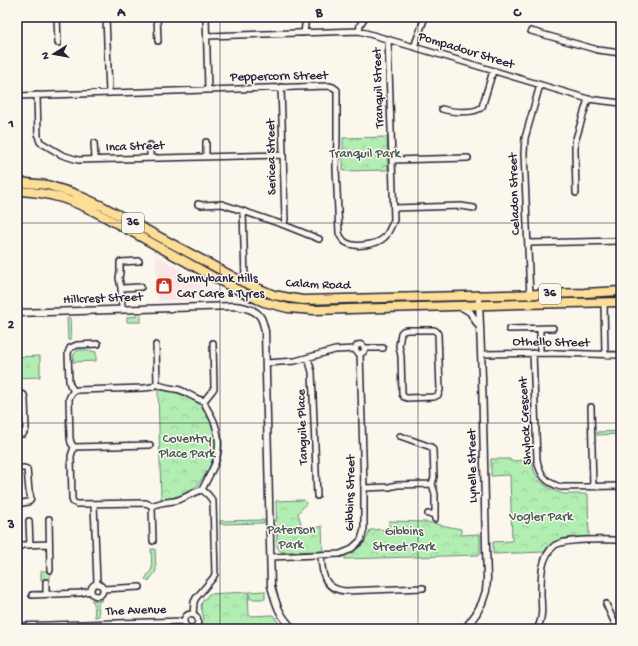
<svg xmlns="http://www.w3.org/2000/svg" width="638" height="646" font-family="'Gochi Hand',sans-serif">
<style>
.built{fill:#f9e6e5}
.grass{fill:url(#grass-tufts);stroke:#6a8876}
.park{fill:url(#park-crowns);stroke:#6a8876}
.garden{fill:#b2edb2;stroke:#6a8876}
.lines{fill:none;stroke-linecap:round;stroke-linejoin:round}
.minor-casing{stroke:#22223b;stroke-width:8}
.tertiary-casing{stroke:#22223b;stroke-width:9}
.primary-casing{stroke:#22223b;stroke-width:11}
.minor{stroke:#fbf7ec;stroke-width:5}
.tertiary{stroke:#fbf7ec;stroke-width:6}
.primary{stroke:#fcde96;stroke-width:8}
.grid{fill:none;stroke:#22223b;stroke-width:1;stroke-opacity:0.55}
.labels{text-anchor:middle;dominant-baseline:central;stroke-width:3;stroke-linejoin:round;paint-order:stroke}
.shield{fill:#fbf7ec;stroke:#636270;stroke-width:1}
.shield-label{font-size:12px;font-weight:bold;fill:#22223b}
.street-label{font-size:13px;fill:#22223b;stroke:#fbf7ec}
.park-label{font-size:13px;fill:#465559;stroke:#fbf7ec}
.poi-label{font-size:13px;fill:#22223b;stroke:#fbf7ec;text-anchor:start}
.neatline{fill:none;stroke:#22223b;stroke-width:1.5}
.grid-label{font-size:13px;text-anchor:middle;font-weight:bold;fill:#22223b}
</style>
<defs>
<pattern id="grass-tufts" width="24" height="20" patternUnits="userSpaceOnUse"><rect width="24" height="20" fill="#b2edb2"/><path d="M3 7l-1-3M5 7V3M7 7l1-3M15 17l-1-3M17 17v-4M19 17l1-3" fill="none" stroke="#99cb9a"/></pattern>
<pattern id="park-crowns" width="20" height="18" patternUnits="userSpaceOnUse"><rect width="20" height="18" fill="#b2edb2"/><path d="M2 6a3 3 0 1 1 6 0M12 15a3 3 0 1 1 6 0" fill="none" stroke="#99cb9a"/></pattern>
</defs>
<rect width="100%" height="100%" fill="#fbf7ec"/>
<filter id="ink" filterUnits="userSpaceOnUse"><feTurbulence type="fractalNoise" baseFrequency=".025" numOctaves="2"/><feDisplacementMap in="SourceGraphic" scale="8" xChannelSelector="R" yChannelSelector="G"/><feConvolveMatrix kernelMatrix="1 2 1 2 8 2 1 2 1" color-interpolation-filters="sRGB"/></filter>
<g filter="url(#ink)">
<!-- built -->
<path class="built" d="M156,255L227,297L233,299L158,301Z"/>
<!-- grass -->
<path class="grass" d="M67,318H70L71,340H68Z
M40,356V377L17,378V357Z
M621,431V434L597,435V432Z
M264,520V523L220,524V521Z
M151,549H155L156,571L148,582L145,579L152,569Z
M41,571H50V580H41Z
M91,600H102L98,603L99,616L95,617L94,603Z"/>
<!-- park -->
<path class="park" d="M387,137L388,170L343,171V138Z
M158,390L171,391L187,396L200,405L211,422L216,438L215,456L207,472L197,486L182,495L170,499H161Z
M491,459H510V461L532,460L534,471L540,481L550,489L564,494H588L589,537C571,537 557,537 544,552L493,554V542L512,541L510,475L491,476Z
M304,500L306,504L298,513L303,531L322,526L323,551L283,552L279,550L277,546L276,501Z
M389,521L426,522L461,529V535L480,534V555L345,559V555C360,549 365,545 370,530L389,529Z
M248,592L249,616L273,615L283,629H201L204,619L201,607L202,602L209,594Z"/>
<!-- garden -->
<path class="garden" d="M141,316V322H127V317Z
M78,350H87L96,352V361L73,362L74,354Z
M265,591V599H250L249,592Z"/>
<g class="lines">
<!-- minor casing -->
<g class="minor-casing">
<path id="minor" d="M57,17L58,43
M106,17L109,93
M157,17L158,41
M206,17L208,89
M359,31L360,25L365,17
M531,31L598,50L621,53
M304,33L306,17
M207,36L359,31L414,47L588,99L621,103
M414,47L425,17
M281,87L285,219L284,225
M37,95L38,136L40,142L62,155L78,160L283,155
M17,96L329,86L333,87L337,90V138L336,168L339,233C340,236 341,238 344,241C353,249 377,245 385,237C389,232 391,226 394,220L388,39
M442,109C452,112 475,114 482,107L493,71
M206,142V156
M94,143L95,159
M150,158V145
M392,160L468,158
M576,193L575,151V142L588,99
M198,204L202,205L222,204L284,225L319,239
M394,208L461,206L474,208
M243,211L245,279L243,283
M528,243L621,241
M121,288L141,287
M530,297L524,153L525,138L540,85
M604,303L605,355
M122,309L121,288L119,278L120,272V262L139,261
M509,329L553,328
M540,329V353
M407,330H434L436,331L438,334L440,390L438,395L434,397L407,398L404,397L402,394L401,356L399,346L401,333L403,331Z
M355.5 349a4.5 4.5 0 1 1 9 0a4.5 4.5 0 1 1-9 0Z
M156,345L157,384
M364,348H383
M533,353L537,460C540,475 546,483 561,487L621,486
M481,354L556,353L621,355
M308,358L312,372L317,496
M266,363L295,361L335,350L355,349
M157,384C164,388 172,388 180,390C188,393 195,399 204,401C206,409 212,415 215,424C220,439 220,455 212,470C209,477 205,483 202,490C193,492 184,499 174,501C166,502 160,502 152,506L146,503L77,504L73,502L72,499L71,456L74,447L71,443L70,438L69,399C71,394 72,391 78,390L144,388L152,387Z
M74,391L70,385L69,381L68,353L70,348L77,345L98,344
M17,394H20L24,395L25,399L26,429L23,434H17
M204,401L212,391L214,388L213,343
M591,407L593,487
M74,447L150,445
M17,468H24L27,469L29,491L31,498L30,501L28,502L17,504
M432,484L435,494V519
M364,488L389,487L397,485L432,484L434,477L433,450L431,447L400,436
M94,504L97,583
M152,506L153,541
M428,514H435
M49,519L50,570
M29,521L30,545
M17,548L23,545L49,544
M17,554V566
M321,555C322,573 323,589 345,591L423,588
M271,557L340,554L350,550L361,540L364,529V488L360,353
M46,582V594
M91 590a6 6 0 1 1 12 0a6 6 0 1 1-12 0Z
M103,589L140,587
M32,595L80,593L91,591
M606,604L617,628
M184 621a7 7 0 1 1 14 0a7 7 0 1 1-14 0Z
M193,615L194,602L196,598L213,578L215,574L213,502C210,496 207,493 202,490
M17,626L184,621
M537,629C543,619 542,607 541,596C541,579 540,558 554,546C564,538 607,540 621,540"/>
</g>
<!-- tertiary casing -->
<g class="tertiary-casing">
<path id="tertiary" d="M460,306L470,312L479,326
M17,313L234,306C244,307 256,309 261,318C263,322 264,327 265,331L271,586C276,604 279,615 293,629
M465,629L476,614L482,603L486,591L487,579L486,547L482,377L479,301"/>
</g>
<!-- primary casing -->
<g class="primary-casing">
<path id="primary" d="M17,182L47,185L73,193L102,206L243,282L274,295L290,298L303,300L584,293L621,291
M17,191C52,192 75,201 105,217L228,285L257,299L264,302L288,308L314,310L521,304L621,302"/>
</g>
<!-- minor -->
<use href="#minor" class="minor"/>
<!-- tertiary -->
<use href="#tertiary" class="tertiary"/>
<!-- primary -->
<use href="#primary" class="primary"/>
</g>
</g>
<!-- grid -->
<path class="grid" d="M220,17V629M418,17V629M17,223H621M17,423H621"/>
<!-- icons -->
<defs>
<g id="shop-square" transform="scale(0.9)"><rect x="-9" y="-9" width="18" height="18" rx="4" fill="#c8321e" stroke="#fbf7ec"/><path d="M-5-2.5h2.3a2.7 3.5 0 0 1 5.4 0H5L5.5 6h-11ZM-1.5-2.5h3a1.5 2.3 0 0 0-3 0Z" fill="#fff"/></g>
</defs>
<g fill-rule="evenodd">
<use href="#shop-square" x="164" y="286"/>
</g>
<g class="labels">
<!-- shield labels -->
<g class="shield">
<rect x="122" y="213" width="22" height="20" rx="3"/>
<rect x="539" y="284" width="22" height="20" rx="3"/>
</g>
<g class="shield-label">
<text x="133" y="223">36</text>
<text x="550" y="294">36</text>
</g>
<!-- street labels -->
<g class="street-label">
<text transform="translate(466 51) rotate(17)">Pompadour Street</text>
<text transform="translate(279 77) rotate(-1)">Peppercorn Street</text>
<text transform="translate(379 88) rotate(-92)">Tranquil Street</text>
<text transform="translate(135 147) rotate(-2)">Inca Street</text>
<text transform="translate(272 157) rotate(-91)">Sericea Street</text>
<text transform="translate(515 194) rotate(-92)">Celadon Street</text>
<text transform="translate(318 285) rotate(2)">Calam Road</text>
<text transform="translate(103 299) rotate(-2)">Hillcrest Street</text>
<text transform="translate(551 343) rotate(1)">Othello Street</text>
<text transform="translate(526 421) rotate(-93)">Shylock Crescent</text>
<text transform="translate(303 427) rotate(-92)">Tanguile Place</text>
<text transform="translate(473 466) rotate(-91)">Lynelle Street</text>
<text transform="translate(351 493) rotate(-89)">Gibbins Street</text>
<text transform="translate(136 611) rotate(-2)">The Avenue</text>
</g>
<!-- park labels -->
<g class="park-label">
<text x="365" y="154">Tranquil Park</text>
<text x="187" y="439">Coventry<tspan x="187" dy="15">Place Park</tspan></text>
<text x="541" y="517">Vogler Park</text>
<text x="291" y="530">Paterson<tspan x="291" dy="15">Park</tspan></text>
<text x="404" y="532">Gibbins<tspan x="404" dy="15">Street Park</tspan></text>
</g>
<!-- poi labels -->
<g class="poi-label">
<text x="177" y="279">Sunnybank Hills<tspan x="177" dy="15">Car Care &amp; Tyres</tspan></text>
</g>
</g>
<!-- margin -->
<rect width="638" height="646" fill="none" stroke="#fbf7ec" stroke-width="44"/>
<!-- north arrow -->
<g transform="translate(54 54) rotate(259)" stroke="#fbf7ec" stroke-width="3" paint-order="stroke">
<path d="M0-3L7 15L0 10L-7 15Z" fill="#22223b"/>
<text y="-6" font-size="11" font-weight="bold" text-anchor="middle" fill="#22223b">N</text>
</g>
<rect x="22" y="22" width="594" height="602" class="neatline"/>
<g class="grid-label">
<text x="121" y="16">A</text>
<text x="319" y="16">B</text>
<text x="517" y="16">C</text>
<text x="11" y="127">1</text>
<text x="11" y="328">2</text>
<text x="11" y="528">3</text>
</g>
</svg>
